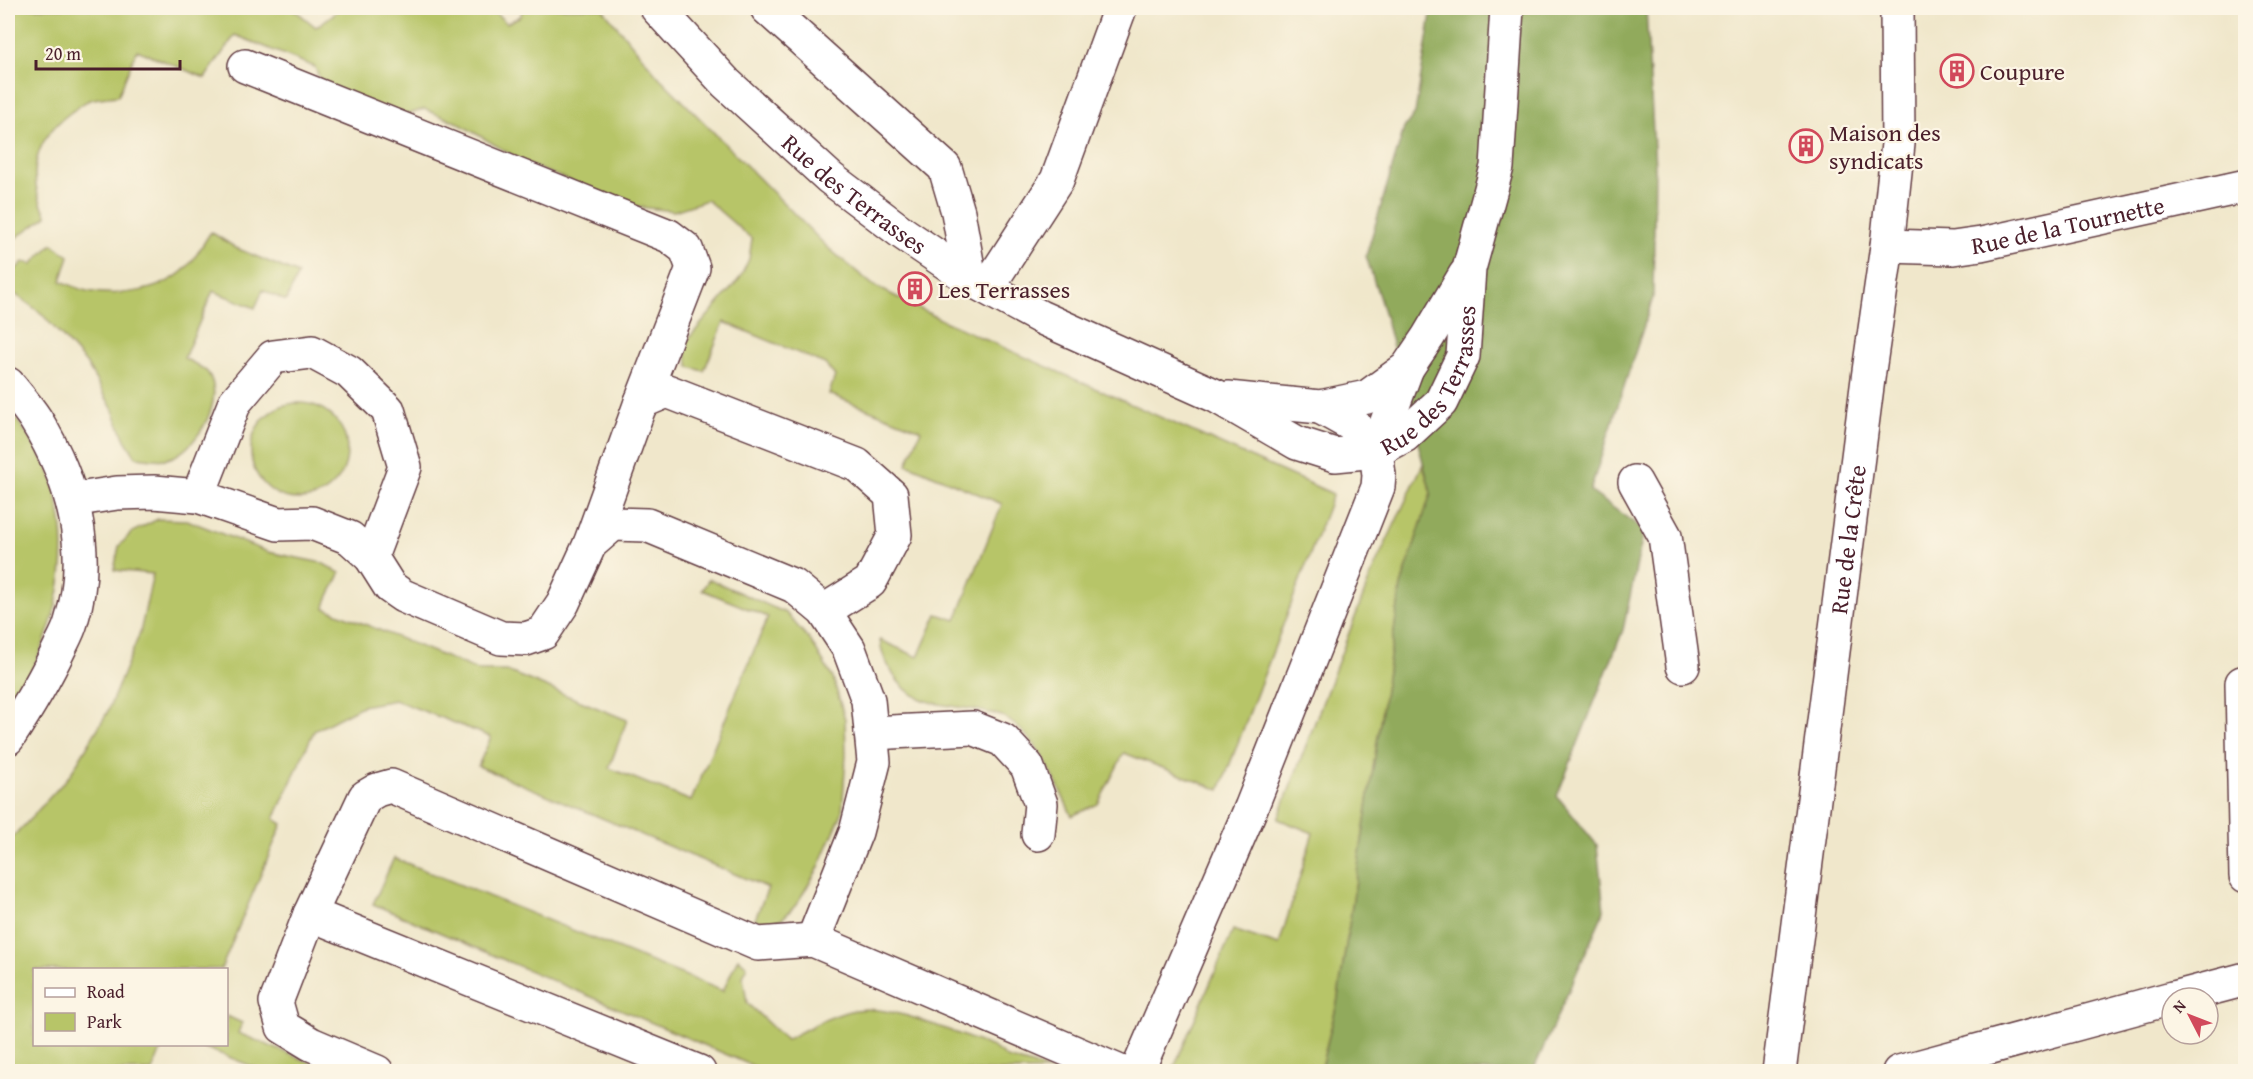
<svg xmlns="http://www.w3.org/2000/svg" width="2253" height="1079" font-family="'Gentium Book Plus',serif">
<style>
.green{fill:#b7c568;stroke:#80724a;stroke-width:1.5}
.forest{fill:#91aa5c;stroke:#6e6444;stroke-width:1.5}
.lines{fill:none;stroke-linecap:round;stroke-linejoin:round}
.minor-casing{stroke:#633d43;stroke-width:36}
.minor{stroke:#fff;stroke-width:33}
.labels{text-anchor:middle;dominant-baseline:central;stroke-width:4.5;stroke-linejoin:round;paint-order:stroke}
.poi-label{font-size:24px;fill:#4a1f2b;stroke:#fcf5e5;text-anchor:start}
.street-label{font-size:24px;fill:#4a1f2b;stroke:#fcf5e5}
</style>
<rect width="100%" height="100%" fill="#fcf5e5"/>
<filter id="ink" filterUnits="userSpaceOnUse"><feTurbulence type="fractalNoise" baseFrequency=".0167" numOctaves="2"/><feDisplacementMap in="SourceGraphic" scale="12" xChannelSelector="R" yChannelSelector="G"/><feConvolveMatrix kernelMatrix="1 2 1 2 8 2 1 2 1" color-interpolation-filters="sRGB"/></filter>
<filter id="wash" filterUnits="userSpaceOnUse"><feTurbulence type="fractalNoise" baseFrequency=".008" numOctaves="4" result="noise"/><feDisplacementMap in="SourceGraphic" scale="24" xChannelSelector="R" yChannelSelector="G"/><feGaussianBlur stdDeviation="1.35" result="paint"/><feColorMatrix in="noise" values="0 0 0 0 0 0 0 0 0 0 0 0 0 0 0 0 0 1.4 0 .05"/><feComposite in="paint" operator="in"/></filter>
<g filter="url(#wash)">
<rect width="100%" height="100%" fill="#f0e7cb"/>
<!-- green -->
<path class="green" d="M8,8H292L316,27L342,8H387L401,12L403,8H451L456,12L462,8H489L507,23L521,16L522,8H602L658,76L827,247L873,285L944,321L1333,494L1220,790L1124,753L1098,804L1072,816C1053,778 1044,744 1007,719C1002,715 996,714 990,713C954,702 916,712 893,674C886,662 881,654 880,640L918,657L937,614L956,620L1002,504L907,464L921,430L829,394L835,376L825,364L724,322L704,371L689,367L684,344L740,278L749,259L752,239L707,200L674,211L639,207L529,165L458,123L424,109L366,127L332,111L315,67L235,35L205,78L137,50L118,96C109,97 98,97 90,100C83,102 76,109 70,113C34,140 25,176 47,216L8,243Z
M211,232L236,248L298,274L286,301L263,290L255,308L213,291L184,358C191,362 203,367 208,373C226,399 198,446 173,457C162,462 147,458 136,457L125,440L112,408L86,363L41,313L8,289V277L23,262L32,264L52,244L69,256L61,281C69,284 78,289 87,291C120,297 163,292 187,267C197,257 203,243 211,232Z
M251 451a48 48 0 1 1 96 0a48 48 0 1 1-96 0Z
M8,408C23,428 40,451 50,473C53,480 54,488 56,495C75,566 52,649 8,707Z
M1423,464L1431,493L1401,586L1337,1004L1320,1071L1172,1072L1233,930L1279,945L1313,833L1278,819L1373,570Z
M158,519L187,520L268,552L322,563L340,573C336,586 326,596 325,608L480,671H507L627,720L609,768L691,801L768,617L702,590L709,579L786,613L810,640L833,678L845,719L846,755L842,813L818,869L796,905L782,919L767,924L755,919L768,888L478,766L491,737L395,700L362,706L314,731L274,819L282,824L221,969L34,970V1044L163,1045L152,1071H8V840L21,829L70,775L107,713L140,633L153,574L114,570L119,546L132,532Z
M394,858L723,991L738,958L747,966L743,977L747,1003L786,1040C806,1029 827,1017 850,1011C888,1001 955,1034 993,1047L1007,1058L1052,1071H765L373,904Z
M227,1016L242,1023L238,1033L331,1071H264L198,1045L226,1044Z"/>
<!-- forest -->
<path class="forest" d="M1432,8H1646L1655,167L1653,298L1590,491L1644,530L1623,630L1557,796L1597,845L1604,911L1533,1071L1320,1072L1337,1004L1401,586L1431,493L1384,312L1366,256L1404,128L1415,113Z"/>
</g>
<g filter="url(#ink)">
<g class="lines">
<!-- minor casing -->
<g class="minor-casing">
<g id="minor">
<path id="s1" d="M657,8L726,83L830,178L904,234L970,279L1040,317L1216,396L1297,443L1335,455L1376,451L1404,436L1441,402L1463,356L1469,269L1497,167L1507,8"/>
<path d="M767,8L945,168L958,212L970,279"/>
<path d="M245,66L669,236L686,249L693,268L641,402"/>
<path id="s2" d="M1887,246L1953,248L1981,244L2246,186"/>
<path d="M987,288L1057,180L1120,8"/>
<path d="M8,384C17,395 28,407 36,420C73,480 93,552 71,622C69,630 64,639 60,647C45,679 27,709 8,738"/>
<path d="M1228,398L1320,407L1367,397L1407,368L1428,337L1465,275"/>
<path d="M1320,407L1356,427L1376,451"/>
<path d="M1635,482L1665,536L1683,666"/>
<path d="M198,496L235,402L273,357L312,352L349,372L388,410L405,467L371,557"/>
<path d="M72,500L117,493L154,492L198,496L278,524L312,523L350,538L371,557L390,587L403,596L501,638L526,639L543,633L563,603L590,544L613,524L647,525L794,586L824,611L849,649L868,700L874,762L856,832L813,940"/>
<path d="M590,544L641,402L667,391L857,465L891,495L895,535L870,582L824,611"/>
<path d="M2246,683H2242L2246,876"/>
<path d="M871,733L973,728L1003,740L1027,766L1041,804L1038,834"/>
<path d="M310,914L699,1072"/>
<path d="M2174,998L2246,979"/>
<path d="M377,1072L311,1044L283,1027L276,1002L310,914L365,797L377,790L391,786L758,944L813,940L1120,1072"/>
<path d="M1137,1072L1251,808L1378,487L1379,475L1376,451L1407,368"/>
<path id="s3" d="M1779,1072L1869,371L1887,246L1898,144L1897,8"/>
<path d="M1899,1072L2172,998"/>
</g>
</g>
<!-- minor -->
<use href="#minor" class="minor"/>
</g>
</g>
<!-- icons -->
<defs>
<g id="building-ring" transform="scale(1.725)"><circle r="9.5" fill="#fcf5e5" stroke="#d1495b" stroke-width="1.5"/><path d="M-4-6H4V6H1V3H-1V6H-4ZM-2.5-4.3h1.7v1.8h-1.7ZM.8-4.3h1.7v1.8H.8ZM-2.5-1h1.7V.8h-1.7ZM.8-1h1.7V.8H.8Z" fill="#d1495b"/></g>
</defs>
<g fill-rule="evenodd">
<use href="#building-ring" x="1957" y="71"/>
<use href="#building-ring" x="1806" y="146"/>
<use href="#building-ring" x="915" y="289"/>
</g>
<g class="labels">
<!-- poi labels -->
<g class="poi-label">
<text x="1980" y="71">Coupure</text>
<text x="1829" y="132">Maison des<tspan x="1829" dy="28">syndicats</tspan></text>
<text x="938" y="289">Les Terrasses</text>
</g>
<!-- street labels -->
<g class="street-label">
<text stroke="none"><textPath href="#s1" startOffset="272">Rue des Terrasses</textPath></text>
<text stroke="none"><textPath href="#s2" startOffset="183">Rue de la Tournette</textPath></text>
<text stroke="none"><textPath href="#s1" startOffset="958">Rue des Terrasses</textPath></text>
<text stroke="none"><textPath href="#s3" startOffset="537">Rue de la Crête</textPath></text>
</g>
</g>
<!-- margin -->
<rect width="2253" height="1079" fill="none" stroke="#fcf5e5" stroke-width="30"/>
<!-- legend -->
<rect x="33" y="968" width="195" height="78" fill="#fcf5e5" stroke="#b59f9b" stroke-width="1.5"/>
<rect x="45" y="988" width="30" height="9" fill="#ffffff" stroke="#b59f9b" stroke-width="1.5"/>
<text x="87" y="998" font-size="18" fill="#4a1f2b">Road</text>
<rect x="45" y="1013" width="30" height="18" fill="#b7c568" stroke="#b59f9b" stroke-width="1.5"/>
<text x="87" y="1028" font-size="18" fill="#4a1f2b">Park</text>
<!-- north arrow -->
<g transform="translate(2190 1016) rotate(312)"><circle r="28" fill="#fcf5e5" stroke="#b59f9b" stroke-width="1.5"/>
<path d="M0-4.5L10 22L0 15L-10 22Z" fill="#d1495b"/>
<text y="-9" font-size="16" font-weight="bold" text-anchor="middle" fill="#4a1f2b">N</text>
</g>
<!-- scale -->
<path d="M36 60v9h144v-9" fill="none" stroke="#4a1f2b" stroke-width="3"/>
<text x="45" y="60" font-size="18" fill="#4a1f2b" stroke="#fcf5e5" stroke-width="4.5" paint-order="stroke">20 m</text>
</svg>
